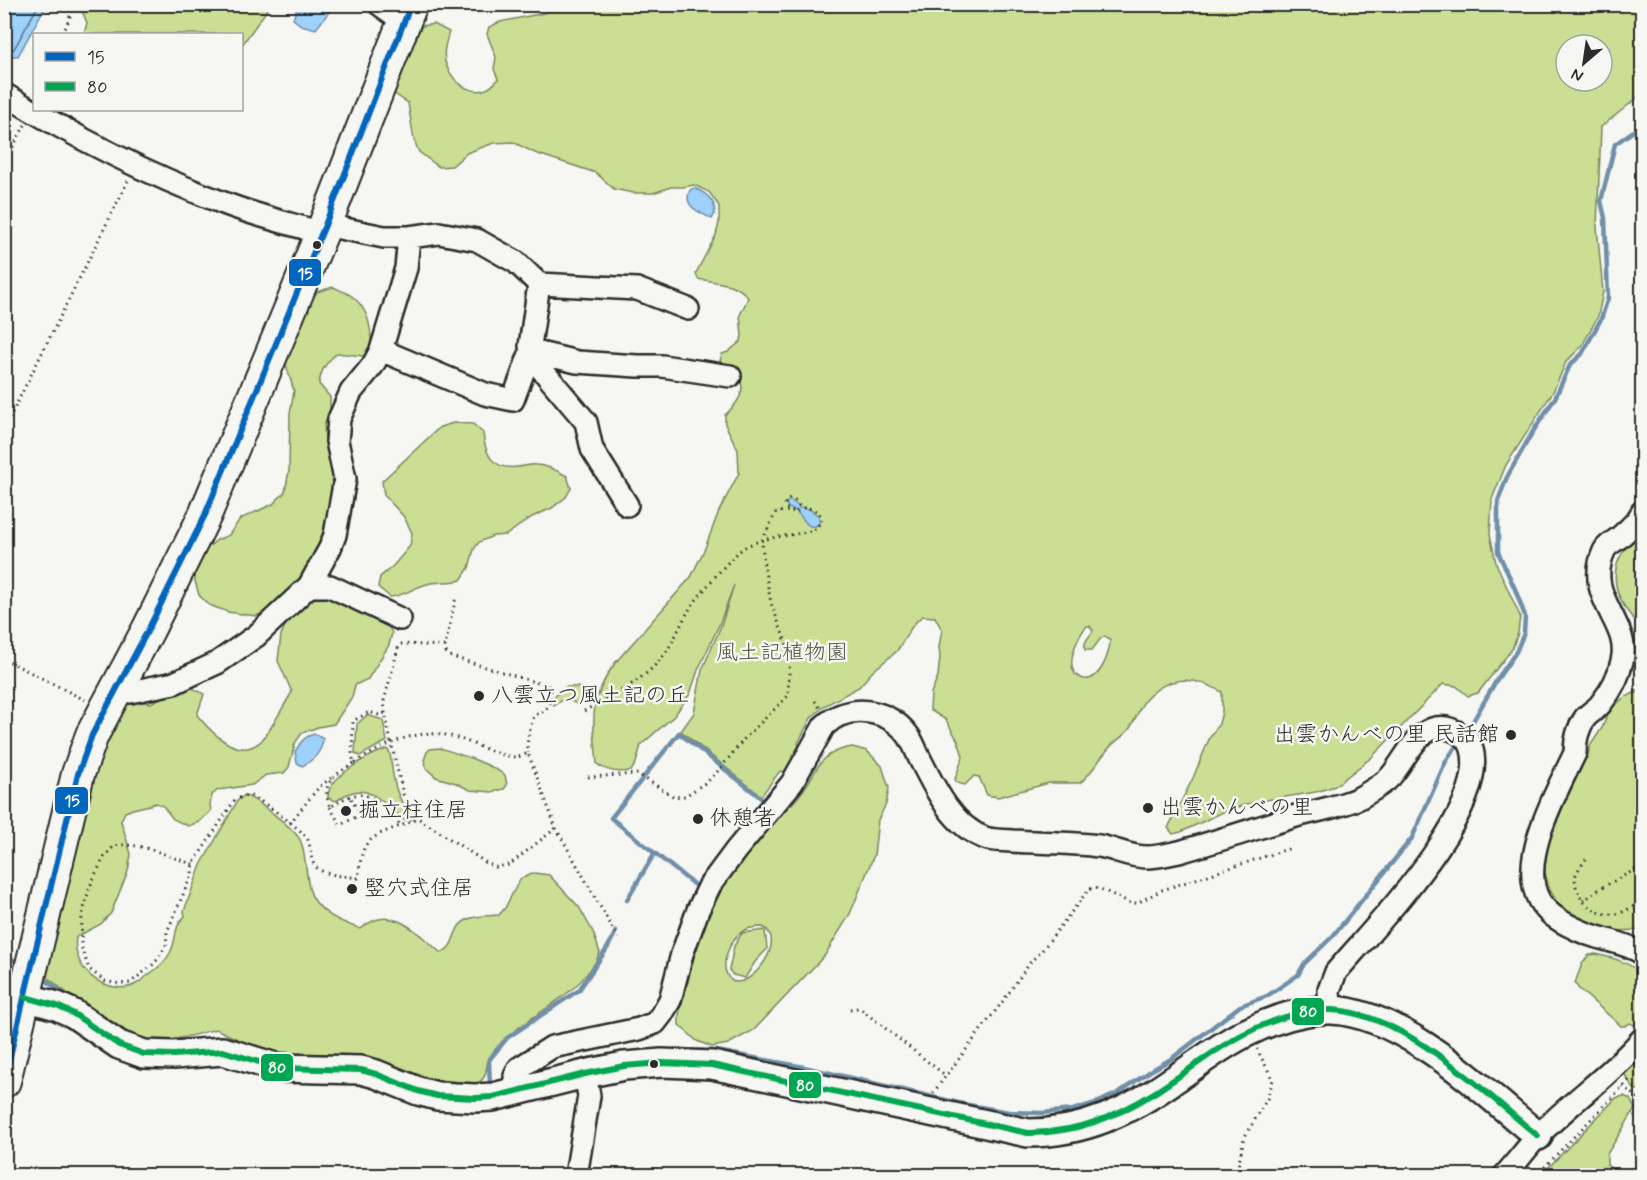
<svg xmlns="http://www.w3.org/2000/svg" width="1647" height="1180" font-family="Mynerve,'Klee One',sans-serif">
<style>
.green{fill:#cadf94;stroke:#7a8560;stroke-width:1.5;fill-rule:evenodd}
.water{fill:#9ed1fb;stroke:#708fa8;stroke-width:1.5}
.lines{fill:none;stroke-linecap:round;stroke-linejoin:round}
.shore{stroke:#596d7e;stroke-width:1.5}
.stream{stroke:#708fa8;stroke-width:4.5}
.minor-casing{stroke:#2b2b2b;stroke-width:26}
.major-casing{stroke:#2b2b2b;stroke-width:32}
.highway-casing{stroke:#2b2b2b;stroke-width:36}
.path{stroke:#2b2b2b;stroke-width:3;stroke-dasharray:1.5 4.5;stroke-linecap:butt}
.minor{stroke:#f6f6f2;stroke-width:21}
.major{stroke:#f6f6f2;stroke-width:27}
.highway{stroke:#f6f6f2;stroke-width:32}
.bus-1-casing{stroke:#f6f6f2;stroke-width:10}
.bus-2-casing{stroke:#f6f6f2;stroke-width:10}
.bus-1{stroke:#0065bd;stroke-width:6}
.bus-2{stroke:#00a651;stroke-width:6}
.bus-dot{fill:#2b2b2b;stroke:#f6f6f2;stroke-width:2}
.labels{text-anchor:middle;dominant-baseline:central;stroke-width:5;stroke-linejoin:round;paint-order:stroke}
.park-label{font-size:22px;fill:#535845;stroke:#f6f6f2}
.poi-label{font-size:22px;fill:#2b2b2b;stroke:#f6f6f2;text-anchor:start}
.line-badge{stroke:#f6f6f2;stroke-width:2}
.badge-label{font-size:16px;text-anchor:middle;font-weight:bold;fill:#fff}
</style>
<rect width="100%" height="100%" fill="#f6f6f2"/>
<filter id="ink" filterUnits="userSpaceOnUse"><feTurbulence type="fractalNoise" baseFrequency=".0167" numOctaves="2"/><feDisplacementMap in="SourceGraphic" scale="12" xChannelSelector="R" yChannelSelector="G"/><feConvolveMatrix kernelMatrix="1 2 1 2 8 2 1 2 1" color-interpolation-filters="sRGB"/></filter>
<g filter="url(#ink)">
<!-- green -->
<path class="green" d="M83,4H267L269,7L242,45V34H84L87,23L81,8Z
M562,5H1642V94L1601,127L1597,226L1603,292L1598,316L1582,346L1566,362L1553,392L1506,465L1492,499L1490,534L1496,563L1520,616L1518,633L1512,649L1478,693L1468,696L1456,686L1443,684L1372,757L1335,786L1316,792L1254,802L1223,812L1181,832L1173,834L1168,828L1193,778L1210,737L1219,724L1222,712V692C1195,676 1169,674 1146,699C1139,707 1136,719 1130,728C1125,736 1116,740 1110,747C1099,759 1092,773 1080,783H1049L998,797L987,795L979,777L974,776L965,785L957,783L955,779L963,756L958,741L946,720L930,710L931,693L938,676L940,657L939,647L942,630L935,617L922,616L913,625L897,651L873,671L859,687L824,706L811,718L798,743L800,750L786,772L780,771L761,796L681,731L694,713L702,670L721,626L734,585L719,625L698,670L690,694L674,716L641,745L636,763L631,771C618,773 607,772 597,764C593,719 588,702 615,663L691,577L705,548L719,511L739,473L738,450L725,424V415C735,406 749,391 738,377C733,371 725,367 720,361L722,354L728,352L741,341L742,335L740,315L748,298C740,283 713,282 698,279L696,273L716,235L719,223V206L709,192L694,185L683,187H671L653,193H633L614,189L596,173L535,153L513,142L494,143L480,148L467,153L452,166L439,167L419,152L414,140L408,103L393,93L405,53L422,26L434,24L449,32C446,42 443,51 445,61C451,85 481,104 498,79L494,69L496,57L487,34L489,27L500,22L544,13ZM1566,45H1602V81H1566ZM1087,626H1090L1093,631C1089,638 1083,641 1085,650H1092L1101,638L1105,636L1110,639C1111,651 1100,682 1084,679C1060,674 1077,636 1087,626Z
M333,287C339,290 349,293 354,298C369,310 373,333 370,350L363,356L337,353C326,363 321,369 319,384L330,397V413L324,425L325,440L339,483L329,529L306,574L275,607L256,616L228,612L209,605L199,595L195,581L194,568L202,552L217,540L229,535L240,519L273,504L285,492L289,471L290,413L294,391L284,358L307,304L317,292Z
M453,423L473,424L483,433C485,455 493,470 517,467C524,467 530,464 536,465C547,465 557,471 567,476L571,488L566,497L552,508L532,517L506,535L493,536L479,542L474,549L469,568L461,580C451,583 442,581 431,583C415,586 405,596 390,597L378,587L380,577L393,566L410,546L412,533L404,517L384,495L382,481L440,427Z
M1642,533V628C1610,597 1603,561 1642,533Z
M313,591L330,593L386,622L392,633L389,645L368,679L355,685L352,697L334,724L318,727L302,733L295,743L289,767L284,773L266,775L252,785L218,790L212,795L210,804L211,811L199,822L188,826L173,819L163,806L156,803C145,807 135,807 125,812L121,821L131,854L128,871L111,913L101,924L76,937C74,949 78,962 86,971C96,984 121,993 136,984C141,981 146,977 151,973C158,968 166,961 170,953C178,939 172,928 185,916L184,911L201,865L238,800L245,795C257,800 297,830 301,842C306,857 306,873 309,888C315,912 340,922 361,929C390,901 419,934 441,953C455,947 452,935 460,925C469,915 486,916 499,915L505,908L520,879L534,873L549,875L579,907L593,932L600,953C580,997 534,1010 502,1042C497,1047 490,1054 488,1061C485,1071 488,1077 477,1084L422,1078L381,1060L271,1051L244,1042L216,1029C190,1036 166,1044 139,1039C117,1035 66,992 47,977L43,964L77,796L120,699L151,703L187,685L204,694L197,715C211,732 239,763 262,740C271,730 284,705 292,692L278,661L281,635L293,607Z
M566,687H577L583,690L586,701L578,705L566,698L554,705L555,696Z
M1642,689V930L1612,931L1573,917L1561,909L1549,888L1544,869L1549,834L1578,769L1588,756L1590,746L1602,728L1609,711L1622,699Z
M367,715L383,720L387,741L360,756L355,753L357,724Z
M852,747L867,751L882,766L889,788L886,804L878,820L874,855L850,914L825,955L754,1030L728,1044L712,1047L697,1041L679,1025C678,1005 684,999 688,981C702,916 727,871 772,822C780,814 791,806 798,797C818,774 815,753 852,747ZM763,927C791,942 741,1002 727,975C720,961 732,936 745,930C750,927 757,927 763,927Z
M440,748C462,755 486,762 505,775L507,785L504,789L492,792L470,790L456,783L436,777L427,769L424,760L427,752L430,749Z
M387,749L390,753C393,777 394,796 411,815V820H404C381,802 366,777 336,801L328,798C326,778 369,755 387,749Z
M765,930L767,949L755,962L745,978L733,975L729,970L734,946L742,933Z
M1596,954C1613,958 1630,962 1642,975V1023L1639,1027L1630,1023L1625,1026H1621L1578,988L1575,983L1582,964L1589,955Z
M1642,1050V1091L1634,1089L1625,1075L1626,1068Z
M1624,1096L1630,1099L1635,1109L1607,1154V1165L1619,1175H1544L1548,1168L1616,1098Z"/>
<!-- water -->
<path class="water" d="M4,5H46L18,56H5Z
M298,5H329L332,8L316,29L301,25L293,19Z
M694,188C707,193 721,205 712,219C700,212 682,207 690,190Z
M790,500L797,505L799,508L809,509L819,516V524L814,527L808,525L796,511L788,508L786,503Z
M315,734L323,739C322,752 312,761 302,766L297,763L295,752C300,743 304,736 315,734Z"/>
<g class="lines">
<!-- shore -->
<path class="shore" d="M4,50L14,49L39,4"/>
<!-- stream -->
<path class="stream" d="M1472,723L1496,681L1516,652L1524,633L1525,616L1515,589L1498,552V501L1507,477L1532,433L1555,398L1570,365L1582,354L1601,319L1608,298L1605,218L1601,201L1615,144L1642,125
M679,733L765,801L697,887L611,818Z
M627,900L654,854
M4,955L21,964
M41,976L70,999
M656,1050L717,1051L804,1067L963,1104L1009,1112L1042,1113L1073,1110L1099,1102L1118,1093L1152,1070L1171,1059L1240,1006L1267,996L1298,975L1304,964L1333,936L1412,838L1446,761L1459,742
M553,1069L588,1059L612,1055
M490,1088L489,1060L507,1038L579,990L608,947L616,931"/>
<!-- minor casing -->
<g class="minor-casing">
<path id="minor" d="M379,4L404,22
M4,94C73,136 145,173 221,202C253,215 288,223 321,233
M325,225L384,237H409L439,233L477,240L516,262L539,284L637,289L688,309
M539,284L530,346L533,359L586,422L592,449L627,505
M381,350L485,394L513,400L531,351L577,362L637,366H662L730,376
M1642,512C1638,521 1629,529 1621,536C1616,541 1607,544 1604,551C1583,598 1632,623 1622,661C1619,675 1611,691 1602,702C1598,709 1590,712 1585,718C1578,728 1575,741 1575,753C1558,789 1517,861 1539,900C1546,913 1561,922 1574,928C1596,940 1621,940 1642,953
M309,586H330L400,619
M118,687L130,692L174,683L217,663L256,636L309,586L330,548L335,535L345,479L337,441L339,419L351,392L373,365L381,350L406,268L409,237
M517,1092L515,1076L519,1068L552,1047L639,1029L655,1023L662,1014L670,1000L682,954L698,910L710,885L736,850L792,783L824,726C847,703 888,708 908,735C914,743 917,754 922,763C936,791 954,827 985,838C993,841 1004,840 1012,841C1041,843 1071,842 1099,846C1116,849 1130,857 1147,857C1158,857 1169,854 1179,852C1218,841 1257,828 1296,816C1315,811 1344,806 1361,797C1371,791 1384,784 1391,776C1404,761 1414,736 1432,729C1443,725 1453,729 1462,735C1468,738 1470,743 1472,749C1489,811 1374,927 1336,972L1329,990L1330,1010
M576,1176L589,1096L585,1074
M1504,1176C1516,1163 1526,1149 1537,1137C1570,1102 1611,1075 1642,1039"/>
</g>
<!-- major casing -->
<g class="major-casing">
<path id="major" d="M25,997L57,1006L74,1014L119,1045L144,1054L174,1055L223,1051L279,1068L361,1070L376,1074L418,1091L437,1096L475,1098L493,1097L585,1074L624,1066L662,1063L712,1065L1028,1133C1084,1133 1130,1111 1175,1079C1199,1063 1222,1044 1248,1032C1272,1020 1304,1009 1331,1010C1404,1013 1483,1091 1538,1136"/>
</g>
<!-- highway casing -->
<g class="highway-casing">
<path id="highway" d="M4,1081L78,774L92,735L148,630L205,515L325,225L411,4"/>
</g>
<!-- path -->
<path class="path" d="M63,34L75,4
M1636,108L1642,123
M4,163L25,125
M4,429L128,181
M445,646L446,652L449,656L548,686L551,689C552,704 549,711 534,715C530,729 526,739 528,753
M4,659L85,700
M815,701L820,708
M584,711C611,696 640,683 660,660C672,646 679,627 688,612C695,599 733,554 745,547C767,535 794,537 816,529L822,519C819,510 811,507 801,508L795,501L789,499L785,504L786,508L796,513L800,507
M385,713L384,701L399,645L402,644L445,646L456,597
M391,742L385,713L379,715L369,712L353,721L352,755L354,763C380,748 408,731 440,734C465,737 491,755 515,757C519,757 524,755 528,753L556,828L509,865L496,867L488,864L418,818L403,794L391,742
M354,763C335,775 320,782 330,807C337,803 344,798 351,796C372,789 390,812 401,826
M588,777L638,774L674,797L685,796L708,781L719,770L745,738L788,696L790,653L771,603L764,566L762,541L776,512L790,511
M330,807L340,825L360,815L350,796
M290,823L319,787L331,778
M556,828L618,938
M1586,859C1583,864 1575,872 1575,879C1576,901 1595,917 1617,914C1625,912 1635,905 1642,901
M193,864C167,857 142,841 114,846L105,856L96,873L89,889L82,916L81,946L89,969L105,981L120,984L130,983L155,963L166,946L167,932L192,874L193,864L234,801C240,798 244,795 251,796C260,799 302,830 307,838C312,847 309,861 317,868C327,876 346,876 358,878C360,868 360,854 366,845C375,831 404,827 418,818
M1583,901L1601,888L1642,866
M4,942L13,948
M850,1009L858,1008L862,1010L946,1076
M1623,1086L1642,1101
M933,1093L1003,1001L1032,960L1040,953L1089,889L1098,888L1131,903H1137L1162,890L1291,848
M1236,1176L1244,1138L1267,1099L1273,1080L1257,1049
M1536,1176L1629,1080"/>
<!-- minor -->
<use href="#minor" class="minor"/>
<!-- major -->
<use href="#major" class="major"/>
<!-- highway -->
<use href="#highway" class="highway"/>
<!-- bus-1 casing -->
<g class="bus-1-casing">
<path id="bus-1" d="M4,1081L78,774L92,735L148,630L205,515L325,225L411,4"/>
</g>
<!-- bus-2 casing -->
<g class="bus-2-casing">
<path id="bus-2" d="M25,997L57,1006L74,1014L119,1045L144,1054L174,1055L223,1051L279,1068L361,1070L376,1074L418,1091L437,1096L475,1098L493,1097L585,1074L624,1066L662,1063L712,1065L1028,1133C1084,1133 1130,1111 1175,1079C1199,1063 1222,1044 1248,1032C1272,1020 1304,1009 1331,1010C1404,1013 1483,1091 1538,1136"/>
</g>
<!-- bus-1 -->
<use href="#bus-1" class="bus-1"/>
<!-- bus-2 -->
<use href="#bus-2" class="bus-2"/>
</g>
</g>
<!-- markers -->
<g class="bus-dot">
<circle cx="317" cy="245" r="5"/>
<circle cx="479" cy="696" r="6"/>
<circle cx="1511" cy="735" r="6"/>
<circle cx="1148" cy="808" r="6"/>
<circle cx="346" cy="811" r="6"/>
<circle cx="698" cy="819" r="6"/>
<circle cx="352" cy="889" r="6"/>
<circle cx="654" cy="1064" r="5"/>
</g>
<g class="labels">
<!-- park labels -->
<g class="park-label">
<text x="782" y="653">風土記植物園</text>
</g>
<!-- poi labels -->
<g class="poi-label">
<text x="491" y="696">八雲立つ風土記の丘</text>
<text x="1499" y="735" text-anchor="end">出雲かんべの里 民話館</text>
<text x="1160" y="808">出雲かんべの里</text>
<text x="358" y="811">掘立柱住居</text>
<text x="710" y="819">休憩者</text>
<text x="364" y="889">竪穴式住居</text>
</g>
</g>
<g class="line-badge">
<rect x="288" y="258" width="34" height="29" rx="6" fill="#0065bd"/>
<rect x="54" y="786" width="35" height="29" rx="6" fill="#0065bd"/>
<rect x="1291" y="997" width="34" height="29" rx="6" fill="#00a651"/>
<rect x="260" y="1053" width="34" height="29" rx="6" fill="#00a651"/>
<rect x="788" y="1071" width="34" height="28" rx="6" fill="#00a651"/>
</g>
<g class="badge-label">
<text x="305" y="279">15</text>
<text x="72" y="806">15</text>
<text x="1308" y="1017">80</text>
<text x="277" y="1073">80</text>
<text x="805" y="1091">80</text>
</g>
<!-- margin -->
<rect width="1647" height="1180" fill="none" stroke="#f6f6f2" stroke-width="24"/>
<rect x="12" y="12" width="1623" height="1156" fill="none" stroke="#2b2b2b" stroke-width="2" filter="url(#ink)"/>
<!-- legend -->
<rect x="33" y="33" width="210" height="78" fill="#f6f6f2" stroke="#a5a5a2" stroke-width="1.5"/>
<rect x="45" y="52" width="30" height="9" fill="#0065bd" stroke="#a5a5a2" stroke-width="1.5"/>
<text x="87" y="63" font-size="18" fill="#2b2b2b">15</text>
<rect x="45" y="82" width="30" height="9" fill="#00a651" stroke="#a5a5a2" stroke-width="1.5"/>
<text x="87" y="93" font-size="18" fill="#2b2b2b">80</text>
<!-- north arrow -->
<g transform="translate(1584 63) rotate(209)"><circle r="28" fill="#f6f6f2" stroke="#a5a5a2" stroke-width="1.5"/>
<path d="M0-4.5L10 22L0 15L-10 22Z" fill="#2b2b2b"/>
<text y="-9" font-size="16" font-weight="bold" text-anchor="middle" fill="#2b2b2b">N</text>
</g>
</svg>
